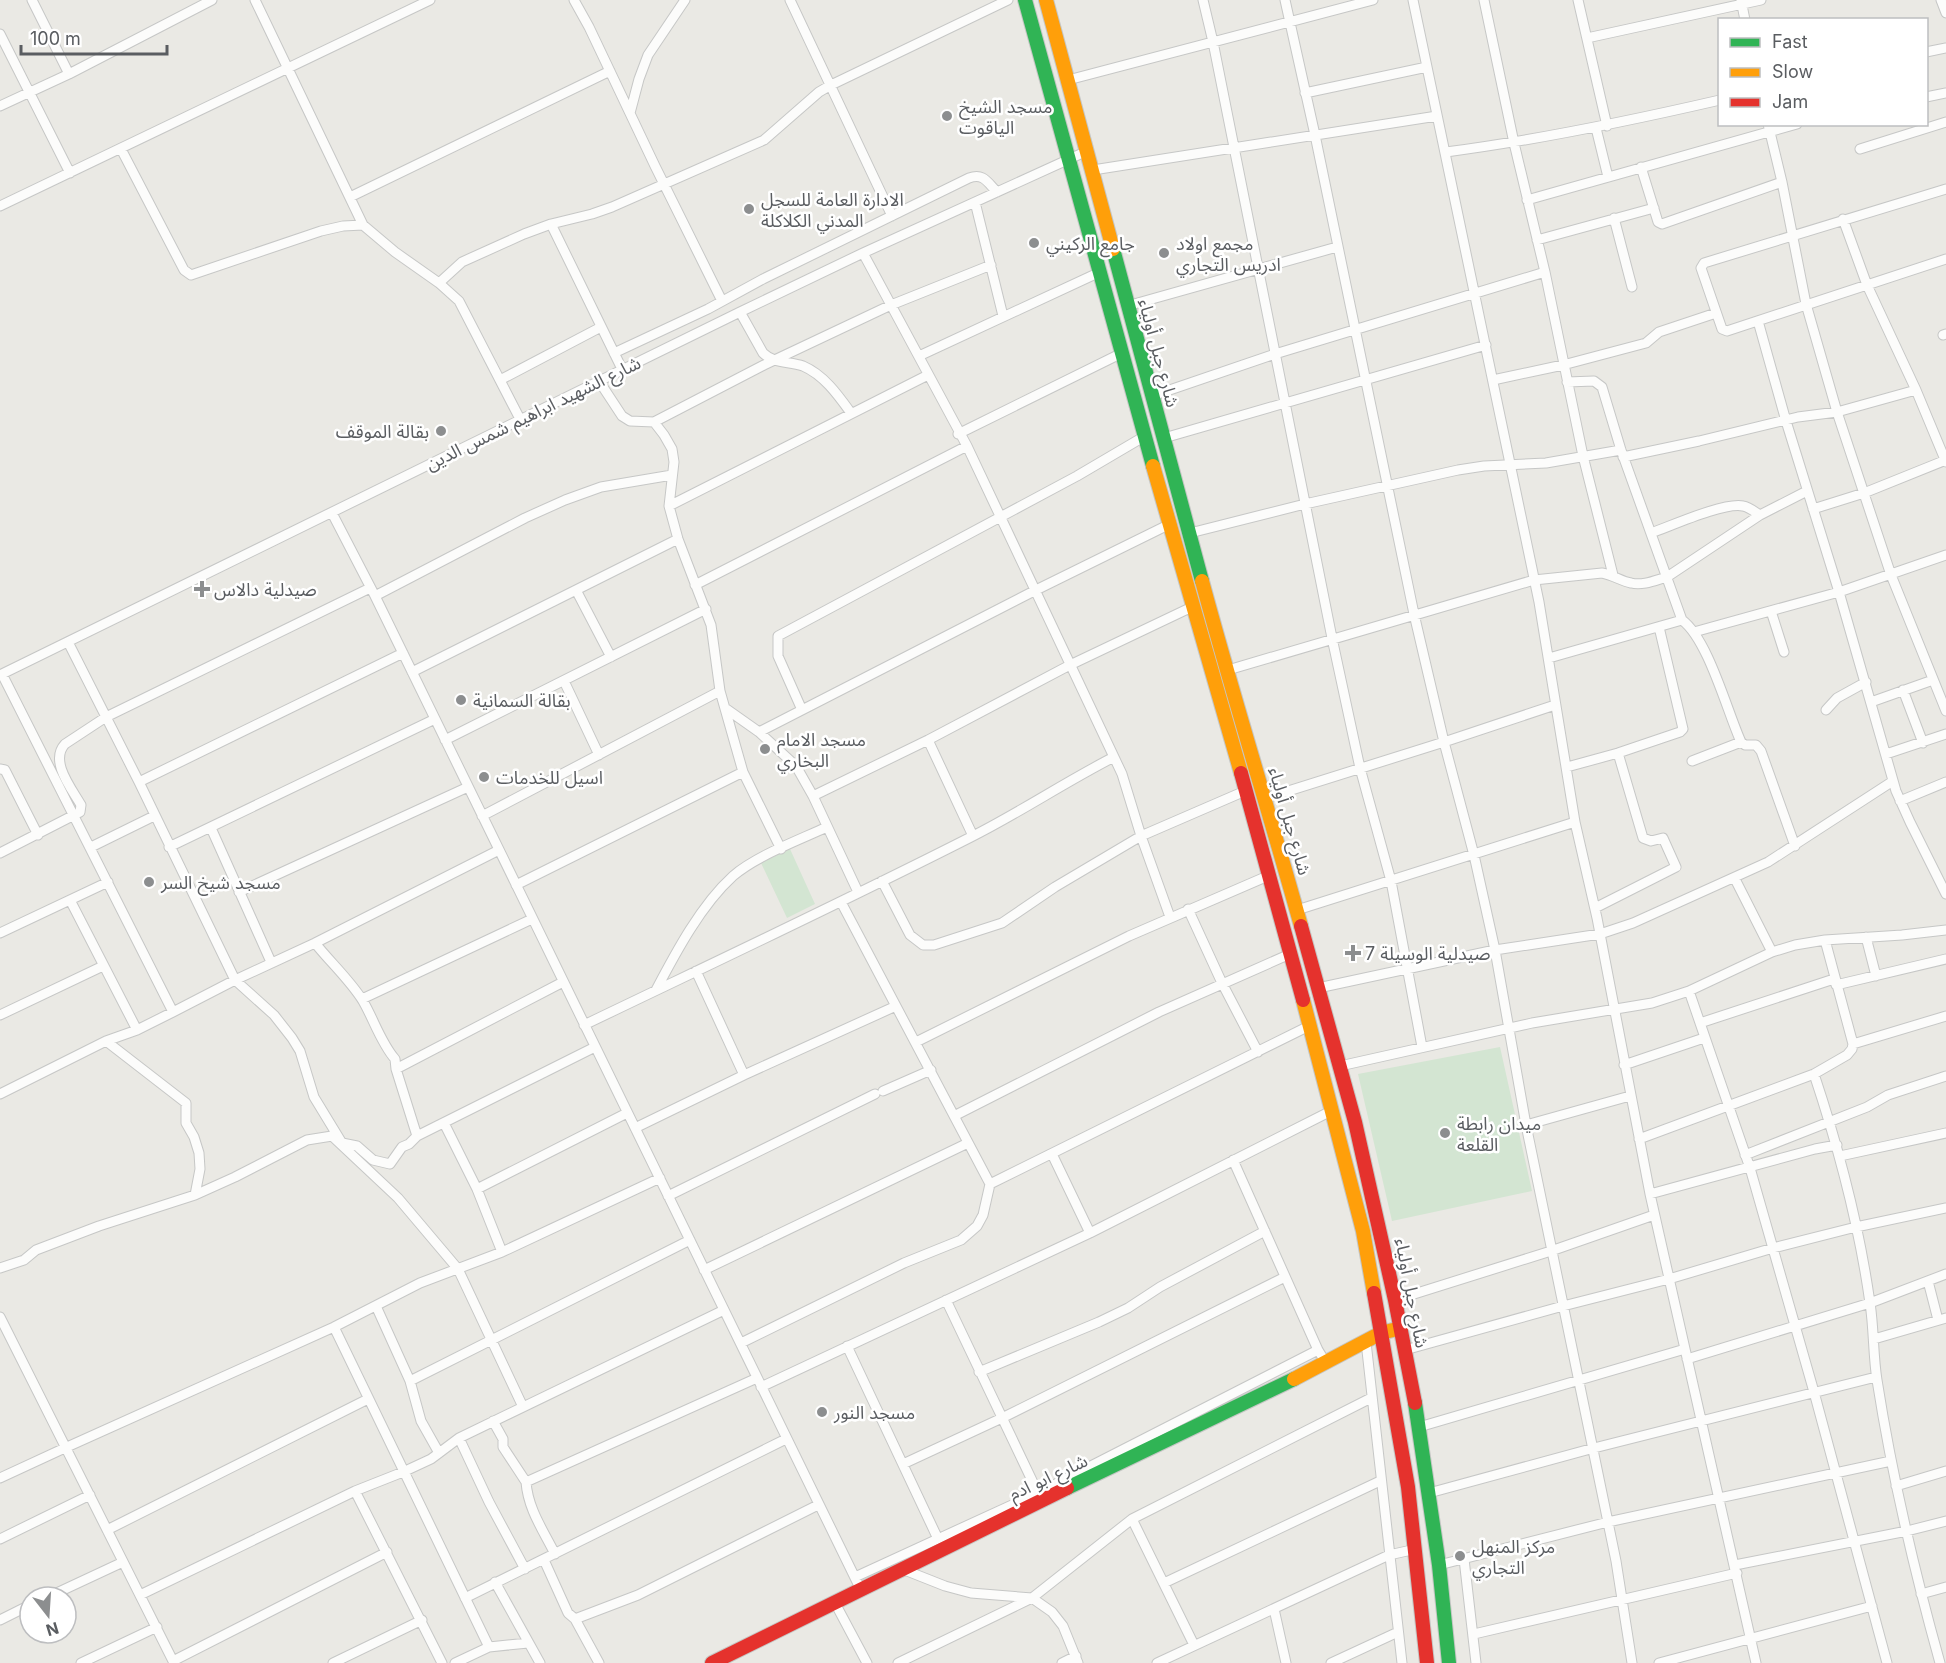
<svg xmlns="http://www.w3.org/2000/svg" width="1946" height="1663" font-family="Inter,'Noto Sans Arabic',sans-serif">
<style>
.pitch{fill:#d3e5d2}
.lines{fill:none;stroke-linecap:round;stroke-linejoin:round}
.street-casing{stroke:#c6c7c6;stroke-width:11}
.fast-casing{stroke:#c5c6c4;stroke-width:16}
.slow-casing{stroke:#c5c6c4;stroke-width:16}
.jam-casing{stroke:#c5c6c4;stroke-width:16}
.street{stroke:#fcfcfb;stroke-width:9}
.fast{stroke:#30b455;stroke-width:14}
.slow{stroke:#ff9f0a;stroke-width:14}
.jam{stroke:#e5322d;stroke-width:14}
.poi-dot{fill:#8c8e8f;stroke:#fff;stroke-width:2}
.labels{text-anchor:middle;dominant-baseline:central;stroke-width:5;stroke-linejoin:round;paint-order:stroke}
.poi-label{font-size:18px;fill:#5a5d61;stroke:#fff;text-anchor:start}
.street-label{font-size:18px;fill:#5a5d61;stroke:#fff}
</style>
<rect width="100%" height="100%" fill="#eae9e4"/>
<!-- pitch -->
<path class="pitch" d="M790,849L815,904L787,918L761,863Z
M1500,1047L1532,1191L1392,1221L1358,1074Z"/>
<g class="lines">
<!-- street casing -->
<g class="street-casing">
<path id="street" d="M32,0L69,74
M255,0L363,225L395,252L439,283L459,301L520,419
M574,0L589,27L655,166L722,301
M790,0L892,216
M1203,0L1213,42L1332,638L1360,768L1391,881L1422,1047
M1285,0L1315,135L1414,614L1444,742L1474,855L1495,950L1526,1125L1616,1561L1632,1663
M1413,0L1539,602L1575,822L1597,918L1650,1194L1756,1663
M1484,0L1514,143L1545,272L1583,456L1613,575
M1578,0L1607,126
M1741,0L1745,20
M1941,0L1946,13
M0,34L70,173
M1587,38L1761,0
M1926,52L1946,48
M1068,80L1373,0
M1305,93L1427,67
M1926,97L1946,93
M0,106L69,74L212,0
M630,113L639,79L648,55L685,0
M1768,124L1782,182L1806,304L1837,412L1891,575L1946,711
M1596,128L1608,177
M121,149L184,270L191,275L321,231L343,226L363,225
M1860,149L1946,122
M1446,152C1538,140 1629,121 1720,100
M1641,167L1658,222L1662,224L1782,182
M1093,170L1437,116
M1946,189L1704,263L1701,268L1722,329L1727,331L1946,259
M350,197L610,71
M1527,200L1797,124
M975,202L1003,316
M0,206L430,0
M1614,218L1632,287
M1843,219L1867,285L1916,390L1946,462
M551,224L622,369
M1537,240L1654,208
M863,253L967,446L1122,774L1141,836L1170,917
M439,283L462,262L524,234L551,224L592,214L612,207L764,140L819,92L831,85L1008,0
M1127,306L1337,247
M740,312L763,353C774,364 789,361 803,366C824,375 838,395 851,413
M1758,321L1786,421L1839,592L1896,791L1910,822L1946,894
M1943,335L1946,334
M614,353L708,309L763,279L969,178C984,173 987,182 997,192
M919,356L1100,272
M500,380L601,327
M1493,380L1563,365L1646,343L1659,332L1716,313
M1567,382L1594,381L1602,387L1621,450L1682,620C1708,639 1727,711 1741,742L1745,745H1756L1761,751L1795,846
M1152,396L1275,354L1545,272
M654,422L764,365L891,305L991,265
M958,434L1122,353
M1164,438L1486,345
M1623,457L1699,441L1798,417L1837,412L1916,390
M669,506L928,375
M1813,509L1864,493L1946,460
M332,513L375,596L861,1590
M1190,533L1305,504L1458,470L1484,466L1546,463L1621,450
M1651,533C1671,526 1724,502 1743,506C1749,507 1755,512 1760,515
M695,585L967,446
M576,590L611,657
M375,596L525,518L565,500L601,487L672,475
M1771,611L1784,652
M1694,632L1839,592L1946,555
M68,642L139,782L235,980L274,1015L292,1038L300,1051L314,1097L342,1143L357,1146L373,1160L390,1164L402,1147L409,1144L417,1136L595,1047
M1549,658L1682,620
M1228,670L1534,580L1602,573C1613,575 1621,581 1631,583C1643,586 1656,580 1667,577L1760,515L1807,491
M412,672L678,539
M2,674L173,1012
M0,675L740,312L863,253L1087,151
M564,681L599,755
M1903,690L1923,743
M720,691L743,772L781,849
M1871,702L1933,680
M725,708L759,732L796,766L813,796L858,892
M802,710L778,656V636L1077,476L1145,436
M1826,710L1837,698L1866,682
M759,732L1036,590L1170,524
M445,740L706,609
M928,740L973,836
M1886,754L1946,734
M1692,761L1741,742
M1567,767L1618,753L1680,732L1683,729L1659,627
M0,769L5,770L38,835
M139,782L403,653
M813,796L928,740L1070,665L1194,606
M1266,798L1444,742L1555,705
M1900,801L1946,782
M482,816L720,691L711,625L678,539L669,506L674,462L672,449L664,435L654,422L630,421L622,416L599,381
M211,828L271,962
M91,847L154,816
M169,847L435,719
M0,853L80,812L81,805C72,789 49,761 65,744L106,717L370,588
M1735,879L1772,952
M882,881L910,935L923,945H934L1002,923L1055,887L1141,836L1245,791
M516,885L743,772
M239,892L468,787
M70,900L137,1030
M1595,908L1676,867L1663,838L1651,841L1643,838L1618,753
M1188,909L1222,983L1258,1052
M1297,910L1575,822
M0,933L108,882
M1866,937L1876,976
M315,943C330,962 350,980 363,1001C374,1020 381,1043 395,1059L396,1069L417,1136
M696,971L744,1075
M1836,985L1946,959
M1318,988L1495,950L1600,934L1633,923L1768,862L1893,781
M656,990C676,952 701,905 733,876C756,856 799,840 827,827
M1689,991L1750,1168L1814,1392L1887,1663
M362,999L532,919
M0,1015L103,966
M1700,1023L1834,979
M584,1025C713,963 843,902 971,837C1019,813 1065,782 1114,757
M106,1041L186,1103V1123L194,1137L199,1153L200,1169L195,1195
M916,1042L1129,936L1270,875
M1853,1044L1946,1016
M1624,1065L1704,1038
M1340,1066L1532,1023L1652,1003L1689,991L1772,952L1795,945L1825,940L1902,935L1946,930
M396,1069L563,982
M1814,1074C1839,1149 1859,1225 1870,1303C1874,1329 1873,1355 1877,1380C1892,1476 1914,1570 1940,1663
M883,1091L931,1070
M0,1094L106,1041L137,1030L173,1012L235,980L315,943L499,850
M954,1116L1159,1012L1290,954
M444,1123L477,1189L502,1252
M1526,1125L1630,1096
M635,1128L744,1075L896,1006
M1639,1139L1814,1074L1847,1055L1852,1049L1853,1044L1825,940
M1052,1154L1090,1233
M1745,1155L1867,1107L1888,1095L1946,1076
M1840,1156L1946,1133
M1233,1160L1318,1350L1326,1363
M990,1184L1309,1026
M477,1189L627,1113
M1650,1194L1815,1149L1837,1145
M668,1196L875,1094
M0,1268L24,1260L36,1250L99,1226L195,1195L235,1177L307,1140L332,1136L398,1198L458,1269L523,1407
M704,1270L968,1143
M1928,1281L1938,1320
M946,1300L1038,1493
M1395,1300L1551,1251L1654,1215
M376,1306L410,1381L421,1421L439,1453
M0,1317L174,1663
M334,1327L489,1647
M1874,1339L1946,1318
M1366,1342L1402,1663
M741,1343L904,1263L961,1240L977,1226L983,1215L990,1184L841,902
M847,1346L938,1539
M1405,1350L1563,1306L1669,1279L1773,1248L1856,1227L1946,1208
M1687,1359L1870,1303L1946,1274
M979,1372L1099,1322L1128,1308L1160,1287L1265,1231
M410,1381L690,1240
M761,1387L1090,1233L1331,1111
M493,1421L503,1439V1447L526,1482L757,1378
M1419,1427L1685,1349
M459,1438L489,1502L525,1569
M903,1464L1002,1418L1285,1277
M0,1478L67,1447L334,1327L420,1283L502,1252L660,1178
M526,1482C528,1509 543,1530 555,1554
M1896,1486L1946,1471
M355,1491L442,1663
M1429,1493L1594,1448L1876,1377
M1132,1519L1194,1645
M107,1530L368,1399
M0,1539L90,1495
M1464,1559L1476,1663
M544,1560L568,1613L575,1619L638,1595L818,1505
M1439,1565L1608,1522L1891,1461
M1735,1565L1907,1531L1946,1521
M902,1569L945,1586L971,1593L1032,1598L1052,1612L1063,1626L1078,1663
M855,1577L1038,1493L1318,1350
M495,1582L540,1663
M1164,1583L1380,1481
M1921,1594L1946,1587
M140,1595L355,1491L403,1472L431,1459L459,1438L724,1310
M48,1597L123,1562
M465,1598L786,1439
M835,1603L867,1663
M1274,1609L1286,1663
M575,1619L599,1663
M0,1620L30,1605
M1474,1634L1737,1573
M173,1661L387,1552
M81,1663L157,1627
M333,1663L422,1620
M455,1663L489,1647L528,1643
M898,1663L1032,1598L1132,1519L1371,1398
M1062,1663L1076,1656
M1157,1663L1389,1555L1416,1549
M1331,1663L1398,1632
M1659,1663L1872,1606"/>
</g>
<!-- fast casing -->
<g class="fast-casing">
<path id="fast" d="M1025,0L1153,466
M1113,249L1202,581
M1415,1403L1439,1565L1449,1663
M1067,1488L1294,1379"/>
</g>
<!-- slow casing -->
<g class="slow-casing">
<path id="slow" d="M1046,0L1113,249
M1153,466L1241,773
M1202,581C1233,696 1269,811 1301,926
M1303,1000L1363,1231L1374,1293
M1294,1379L1381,1333L1401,1328"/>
</g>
<!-- jam casing -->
<g class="jam-casing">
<path id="jam" d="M1241,773L1303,1000
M1301,926L1355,1122L1395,1300L1415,1403
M1374,1293L1408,1487L1427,1663
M712,1663L1067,1488"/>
</g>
<!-- street -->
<use href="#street" class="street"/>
<!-- fast -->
<use href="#fast" class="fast"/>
<!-- slow -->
<use href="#slow" class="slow"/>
<!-- jam -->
<use href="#jam" class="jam"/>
</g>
<!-- markers -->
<g class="poi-dot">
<circle cx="947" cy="116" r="6"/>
<circle cx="749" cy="209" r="6"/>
<circle cx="1034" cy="243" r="6"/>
<circle cx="1164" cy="253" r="6"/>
<circle cx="441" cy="431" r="6"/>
<path d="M199 580h6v6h6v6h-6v6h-6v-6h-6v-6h6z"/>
<circle cx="461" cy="700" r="6"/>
<circle cx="765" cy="749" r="6"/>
<circle cx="484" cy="777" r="6"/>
<circle cx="149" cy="882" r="6"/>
<path d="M1350 944h6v6h6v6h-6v6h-6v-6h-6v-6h6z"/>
<circle cx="1445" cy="1133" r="6"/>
<circle cx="822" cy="1412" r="6"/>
<circle cx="1460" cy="1556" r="6"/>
</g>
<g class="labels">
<!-- poi labels -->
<g class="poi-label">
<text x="959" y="106">مسجد الشيخ<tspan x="959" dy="21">الياقوت</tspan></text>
<text x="761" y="199">الادارة العامة للسجل<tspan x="761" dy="21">المدني الكلاكلة</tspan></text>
<text x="1046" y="243">جامع الركيني</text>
<text x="1176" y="243">مجمع اولاد<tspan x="1176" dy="21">ادريس التجاري</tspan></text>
<text x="429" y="431" text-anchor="end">بقالة الموقف</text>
<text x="214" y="589">صيدلية دالاس</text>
<text x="473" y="700">بقالة السمانية</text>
<text x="777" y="739">مسجد الامام<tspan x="777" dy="21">البخاري</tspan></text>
<text x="496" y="777">اسيل للخدمات</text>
<text x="161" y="882">مسجد شيخ السر</text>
<text x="1365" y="953">صيدلية الوسيلة 7</text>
<text x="1457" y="1123">ميدان رابطة<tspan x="1457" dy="21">القلعة</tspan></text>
<text x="834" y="1412">مسجد النور</text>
<text x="1472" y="1546">مركز المنهل<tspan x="1472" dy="21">التجاري</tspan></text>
</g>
<!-- street labels -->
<g class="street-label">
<text transform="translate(1159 353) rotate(75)">شارع جبل أولياء</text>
<text transform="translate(533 413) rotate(-26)">شارع الشهيد ابراهيم شمس الدين</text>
<text transform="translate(1290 821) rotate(74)">شارع جبل أولياء</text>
<text transform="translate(1412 1293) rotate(79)">شارع جبل أولياء</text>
<text transform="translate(1048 1477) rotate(-25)">شارع ابو ادم</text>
</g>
</g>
<!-- legend -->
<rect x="1718" y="18" width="210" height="108" fill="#ffffff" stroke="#bdbec0" stroke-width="1.5"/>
<rect x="1730" y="38" width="30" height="9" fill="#30b455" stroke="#bdbec0" stroke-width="1.5"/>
<text x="1772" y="48" font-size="18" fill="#5a5d61">Fast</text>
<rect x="1730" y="68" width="30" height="9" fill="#ff9f0a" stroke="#bdbec0" stroke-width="1.5"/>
<text x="1772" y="78" font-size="18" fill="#5a5d61">Slow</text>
<rect x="1730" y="98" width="30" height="9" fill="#e5322d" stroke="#bdbec0" stroke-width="1.5"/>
<text x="1772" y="108" font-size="18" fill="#5a5d61">Jam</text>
<!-- north arrow -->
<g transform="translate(48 1615) rotate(163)"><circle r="28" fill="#ffffff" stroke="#bdbec0" stroke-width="1.5"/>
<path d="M0-4.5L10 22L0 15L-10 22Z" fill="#8c8e8f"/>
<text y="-9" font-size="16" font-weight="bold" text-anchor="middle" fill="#5a5d61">N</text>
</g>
<!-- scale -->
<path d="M21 45v9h146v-9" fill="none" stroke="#5a5d61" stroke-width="3"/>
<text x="30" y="45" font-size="18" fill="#5a5d61" stroke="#ffffff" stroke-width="4.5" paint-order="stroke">100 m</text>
</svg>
